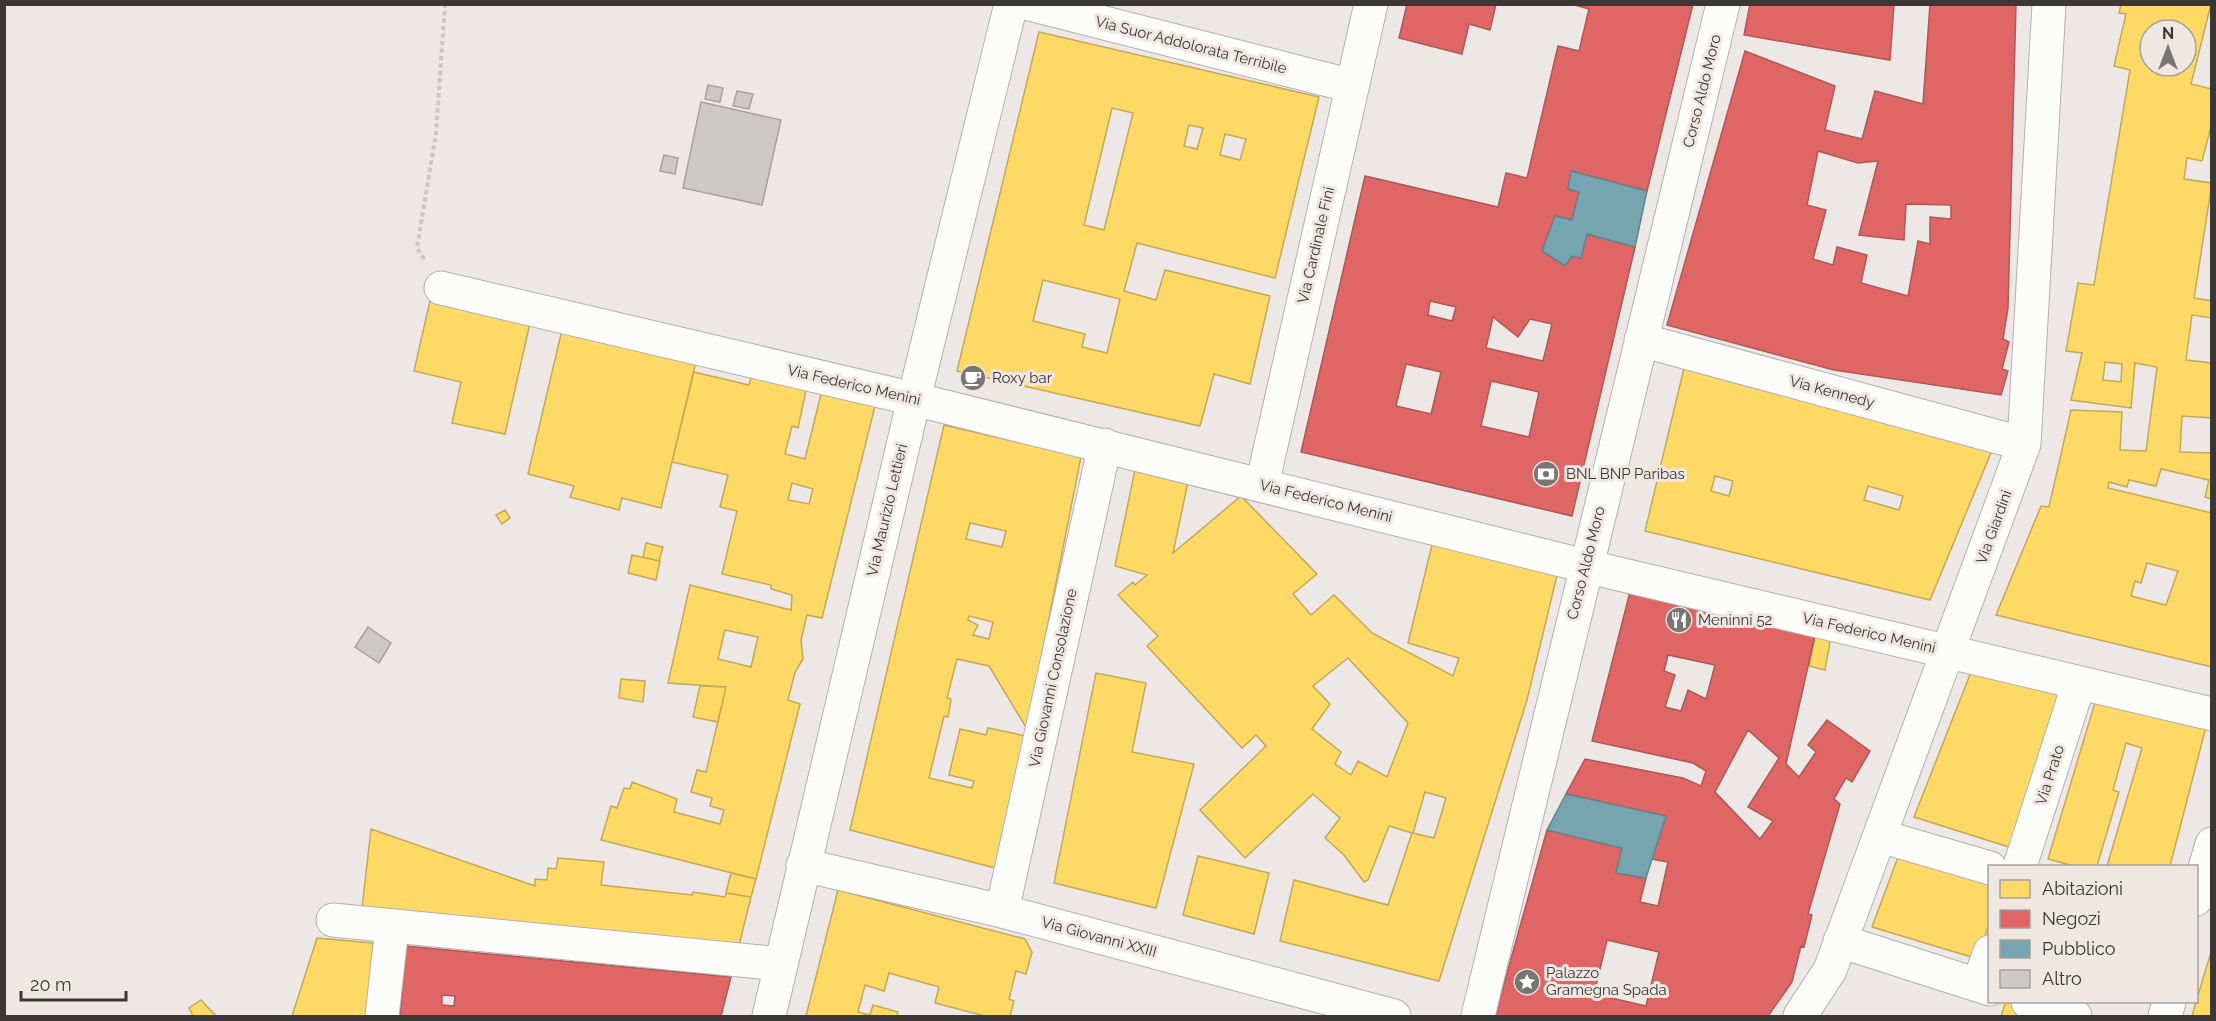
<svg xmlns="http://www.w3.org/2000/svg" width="2216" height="1021" font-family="Raleway,sans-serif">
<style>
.homes{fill:#ffd966;stroke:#c4a857;stroke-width:1.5;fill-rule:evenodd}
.shops{fill:#e06666;stroke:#ae5857;stroke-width:1.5;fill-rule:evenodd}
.public{fill:#76a5af;stroke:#64848a;stroke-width:1.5}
.building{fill:#cec9c9;stroke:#a5a1a0;stroke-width:1.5}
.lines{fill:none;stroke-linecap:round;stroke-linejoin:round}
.minor-casing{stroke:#b4b0af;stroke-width:35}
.path{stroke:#c9c7c6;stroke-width:4;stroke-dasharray:4.5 3;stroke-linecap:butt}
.minor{stroke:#fcfcfb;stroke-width:33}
.labels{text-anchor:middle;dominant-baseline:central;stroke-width:6;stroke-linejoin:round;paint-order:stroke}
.street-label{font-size:15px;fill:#3a3735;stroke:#f0e7e3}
.poi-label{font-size:15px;fill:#3a3735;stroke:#f0e7e3;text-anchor:start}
</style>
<rect width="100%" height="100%" fill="#ede8e6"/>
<!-- homes -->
<path class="homes" d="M2121,4H2211L2191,84L2212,89V123L2202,161L2187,158L2184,179L2212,183L2194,298L2212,301V318L2192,315L2186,360L2212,363V418L2182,416L2180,452L2212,453V499L2205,497L2209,480L2161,469L2156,486L2129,480L2127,487L2109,482L2108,488L2212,513V667L1996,615L2041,506L2049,507L2071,410L2122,412L2120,450L2146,451L2157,367L2135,363L2131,408L2071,400L2082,353L2066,351L2078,283L2094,285L2130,70L2114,66L2126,14L2119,13ZM2150,30H2186V66H2150ZM2105,362L2122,364L2121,382L2103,380ZM2147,563L2178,571L2166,605L2131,596L2135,581L2141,583Z
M1039,32L1319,97L1275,278L1137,243L1124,291L1156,300L1165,270L1270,296L1250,384L1214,374L1200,426L957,371ZM1112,108L1133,113L1104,230L1084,225ZM1189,125L1203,128L1197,149L1184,146ZM1225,134L1246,139L1240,160L1220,155ZM1043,280L1120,299L1107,353L1082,347L1085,334L1033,321Z
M430,301L530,323L505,434L452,423L461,382L414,371Z
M562,330L696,361L661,508L622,498L619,510L570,497L574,486L528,474Z
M1685,364L1995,443L1930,600L1645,531ZM1715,476L1733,481L1729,496L1711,491ZM1868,486L1903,496L1899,510L1864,500Z
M694,372L749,385L752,374L807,386L798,428L792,426L785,454L805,459L822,390L876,402L822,618L807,615L801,640L803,659L795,672L788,700L800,704L756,879L601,840L611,806L617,808L624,788L630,789L632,782L677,799L674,812L720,824L724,810L710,806L712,798L691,792L697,770L706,772L726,687L668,683L690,585L791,610L792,595L771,589V585L722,574L737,511L720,507L728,475L672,462ZM792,483L813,489L809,504L788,500ZM725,630L758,637L751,667L718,659Z
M944,425L1081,457L1027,729L989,666L957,659L947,698L951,699L948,717L944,716L929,778L972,788L974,781L949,775L960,729L986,735L988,728L1026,736L999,869L850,830ZM970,523L1006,531L1002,547L966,539ZM969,616L993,622L989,639L973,635L978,625L968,620Z
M1135,470L1188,482L1173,553L1241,496L1317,574L1293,594L1311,615L1334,595L1372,633L1453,676L1459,658L1408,643L1433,541L1558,571L1527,700L1439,981L1280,941L1294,880L1388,905L1412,833L1389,826L1368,880L1364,882L1344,855L1325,838L1340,818L1313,794L1245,858L1200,810L1266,746L1256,735L1242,748L1147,646L1158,636L1118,595L1133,582L1135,585L1147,575L1115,566ZM1348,658L1408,723L1387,777L1358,761L1351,775L1335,764L1341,752L1312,729L1330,704L1313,686ZM1425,792L1446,798L1434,838L1413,833Z
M505,510L510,518L502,524L496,515Z
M646,543L663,547L659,561L643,557Z
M632,555L660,561L656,580L628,573Z
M1816,631L1831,636L1825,670L1809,666Z
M1973,667L2061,688L2012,848L1914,817Z
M1096,673L1146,683L1132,752L1194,764L1156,908L1054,883Z
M621,679L645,681L643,702L619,698Z
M700,686L726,687L718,722L693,717Z
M2097,696L2207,723L2170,866H2107L2142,748L2126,743L2113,790L2119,792L2097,866H2074L2048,859Z
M371,829L535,886V879L547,880L548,868L556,869L558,858L604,862L601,885L692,895L693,892L725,897L726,893L751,897L739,945L362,908Z
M1901,849L1990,876V920L1978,959L1872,927Z
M1198,856L1269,873L1254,934L1183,915Z
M731,873L756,879L751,897L726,893Z
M838,890L1025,939L1032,952L1026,974L1016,971L1009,999L1014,1001L1010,1016H985L935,1003L939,987L889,973L884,991L865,985L858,1012L870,1015L873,1005L898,1012L897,1016H806Z
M317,938L373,943L367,1016H292Z
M2212,949V1016H2192L2196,1002Z
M201,1000L216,1016H193L189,1008Z
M2006,1002L2053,1016H2001Z"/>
<!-- shops -->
<path class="shops" d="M1407,4H1496L1490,30L1469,24L1462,54L1399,38Z
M1571,4H1693L1647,191L1571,171L1568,189L1579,192L1572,220L1555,216L1542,251L1565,266L1572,256L1581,258L1587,234L1635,247L1572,516L1301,452L1365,176L1498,207L1506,173L1527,178L1558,46L1579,51L1589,9ZM1430,301L1456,307L1452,321L1428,315ZM1493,317L1518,337L1530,319L1552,324L1543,361L1486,348ZM1406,364L1441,372L1431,414L1396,406ZM1491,381L1539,392L1529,437L1481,426Z
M1750,4H1894L1890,60L1744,35Z
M1930,4H2016L2008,308L2003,339L2009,342L2002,369L2008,371L2001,395L1834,370L1667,325L1745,51L1835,86L1825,130L1862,139L1875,91L1923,104ZM1818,151L1858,163L1878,161L1859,235L1904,240L1906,204L1951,205V219L1930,217V244L1918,241L1908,296L1861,283L1867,255L1837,247L1833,265L1813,259L1826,210L1807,205Z
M1631,588L1816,631L1786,764L1799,777L1816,752L1808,745L1827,720L1870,751L1852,782L1846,778L1834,799L1840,804L1808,914L1812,915L1804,947L1801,946L1792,982L1768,1016H1495L1547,830L1622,848L1616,873L1646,878L1640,902L1658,906L1668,862L1651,859L1666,816L1566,794L1585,759L1683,778L1701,786L1706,771L1693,763L1592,741ZM1668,655L1715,665L1706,699L1688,690L1681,711L1665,707L1675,675L1664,671ZM1748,730L1779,758L1748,807L1773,821L1760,839L1715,792ZM1607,940L1659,952L1646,1006L1594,994Z
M406,946L731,977L721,1016H400ZM442,995L455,996L454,1006L442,1005Z"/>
<!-- public -->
<path class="public" d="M1571,171L1647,191L1635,247L1587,234L1581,258L1572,256L1565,266L1542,251L1555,216L1572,220L1579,192L1568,189Z
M1566,794L1666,816L1646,878L1616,873L1622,848L1547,830Z"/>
<!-- building -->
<path class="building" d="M708,85L723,88L720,102L705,99Z
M737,91L753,94L749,109L733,106Z
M701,102L781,120L762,205L683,188Z
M664,155L678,158L675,174L660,171Z
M368,627L391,643L379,663L355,647Z"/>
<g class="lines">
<!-- minor casing -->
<g class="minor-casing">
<path id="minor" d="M1030,4L1352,86
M441,288L914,399L1585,566L2212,714
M1641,340L2024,444
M1262,485L1371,4
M1880,836L1990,868
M803,865L1002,911L1394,1016
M2020,866L2079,683
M2196,899L2212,844
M1002,911L1105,445
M333,920L781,964
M1840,941L1990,989
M1978,985L1990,952
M2028,1002L2075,1016
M382,1016L392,927
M769,1016L914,399L1011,4
M1478,1016L1723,4
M1800,1016L1830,970L2024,444L2049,4
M2165,1016L2169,1002"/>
</g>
<!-- path -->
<path class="path" d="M424,259L417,248L436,133L445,4"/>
<!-- minor -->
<use href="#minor" class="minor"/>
</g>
<!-- icons -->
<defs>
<g id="cafe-disc" transform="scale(1.35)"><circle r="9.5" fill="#797573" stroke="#f0e7e3"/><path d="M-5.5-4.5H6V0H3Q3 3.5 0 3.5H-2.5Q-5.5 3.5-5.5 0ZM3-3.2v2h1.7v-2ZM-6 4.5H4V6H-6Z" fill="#fff"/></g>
<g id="bank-disc" transform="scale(1.35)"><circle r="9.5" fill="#797573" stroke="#f0e7e3"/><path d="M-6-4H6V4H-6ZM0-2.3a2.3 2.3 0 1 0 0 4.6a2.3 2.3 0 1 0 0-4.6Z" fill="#fff"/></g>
<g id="restaurant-disc" transform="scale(1.35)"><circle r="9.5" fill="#797573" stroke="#f0e7e3"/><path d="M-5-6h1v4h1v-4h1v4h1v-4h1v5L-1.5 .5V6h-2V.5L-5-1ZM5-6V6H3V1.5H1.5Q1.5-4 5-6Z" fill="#fff"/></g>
<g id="sight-disc" transform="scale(1.35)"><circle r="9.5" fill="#797573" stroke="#f0e7e3"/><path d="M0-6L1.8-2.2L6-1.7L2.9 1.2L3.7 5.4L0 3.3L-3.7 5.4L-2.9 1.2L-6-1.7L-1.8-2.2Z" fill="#fff"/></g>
</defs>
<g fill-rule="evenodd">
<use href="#cafe-disc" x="973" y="378"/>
<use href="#bank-disc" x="1546" y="474"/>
<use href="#restaurant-disc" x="1679" y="620"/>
<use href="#sight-disc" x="1527" y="982"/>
</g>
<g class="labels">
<!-- street labels -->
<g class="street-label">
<text transform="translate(1191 45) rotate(14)">Via Suor Addolorata Terribile</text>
<text transform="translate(1702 91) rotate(-76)">Corso Aldo Moro</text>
<text transform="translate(1316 245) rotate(-77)">Via Cardinale Fini</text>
<text transform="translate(854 385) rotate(13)">Via Federico Menini</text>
<text transform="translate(1832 392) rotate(15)">Via Kennedy</text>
<text transform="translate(1326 501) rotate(14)">Via Federico Menini</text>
<text transform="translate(887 510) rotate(-77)">Via Maurizio Lettieri</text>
<text transform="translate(1994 527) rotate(-70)">Via Giardini</text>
<text transform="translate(1586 563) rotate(-76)">Corso Aldo Moro</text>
<text transform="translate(1869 633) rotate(13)">Via Federico Menini</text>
<text transform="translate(1053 678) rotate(-78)">Via Giovanni Consolazione</text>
<text transform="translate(2050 775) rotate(-72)">Via Prato</text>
<text transform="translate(1099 937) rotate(15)">Via Giovanni XXIII</text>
</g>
<!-- poi labels -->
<g class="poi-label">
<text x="992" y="378">Roxy bar</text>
<text x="1566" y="474">BNL BNP Paribas</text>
<text x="1698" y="620">Meninni 52</text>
<text x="1546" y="973">Palazzo<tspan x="1546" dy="17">Gramegna Spada</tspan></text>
</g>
</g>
<!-- border -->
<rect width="2216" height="1021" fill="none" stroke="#3a3735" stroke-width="12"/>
<!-- legend -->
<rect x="1988" y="865" width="210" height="138" fill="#f0e7e3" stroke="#a7a19d" stroke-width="1.5"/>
<rect x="2000" y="880" width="30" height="18" fill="#ffd966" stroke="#a7a19d" stroke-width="1.5"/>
<text x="2042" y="895" font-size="18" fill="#3a3735">Abitazioni</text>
<rect x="2000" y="910" width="30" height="18" fill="#e06666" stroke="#a7a19d" stroke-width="1.5"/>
<text x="2042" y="925" font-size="18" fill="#3a3735">Negozi</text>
<rect x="2000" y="940" width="30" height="18" fill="#76a5af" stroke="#a7a19d" stroke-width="1.5"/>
<text x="2042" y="955" font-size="18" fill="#3a3735">Pubblico</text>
<rect x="2000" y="970" width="30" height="18" fill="#cec9c9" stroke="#a7a19d" stroke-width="1.5"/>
<text x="2042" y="985" font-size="18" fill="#3a3735">Altro</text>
<!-- north arrow -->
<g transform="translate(2168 48)"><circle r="28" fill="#f0e7e3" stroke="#a7a19d" stroke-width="1.5"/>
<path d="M0-4.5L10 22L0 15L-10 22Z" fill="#797573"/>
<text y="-9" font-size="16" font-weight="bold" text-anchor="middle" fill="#3a3735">N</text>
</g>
<!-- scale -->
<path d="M21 991v9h105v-9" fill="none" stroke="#3a3735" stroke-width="3"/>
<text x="30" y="991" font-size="18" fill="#3a3735" stroke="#f0e7e3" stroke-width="4.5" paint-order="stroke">20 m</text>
</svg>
